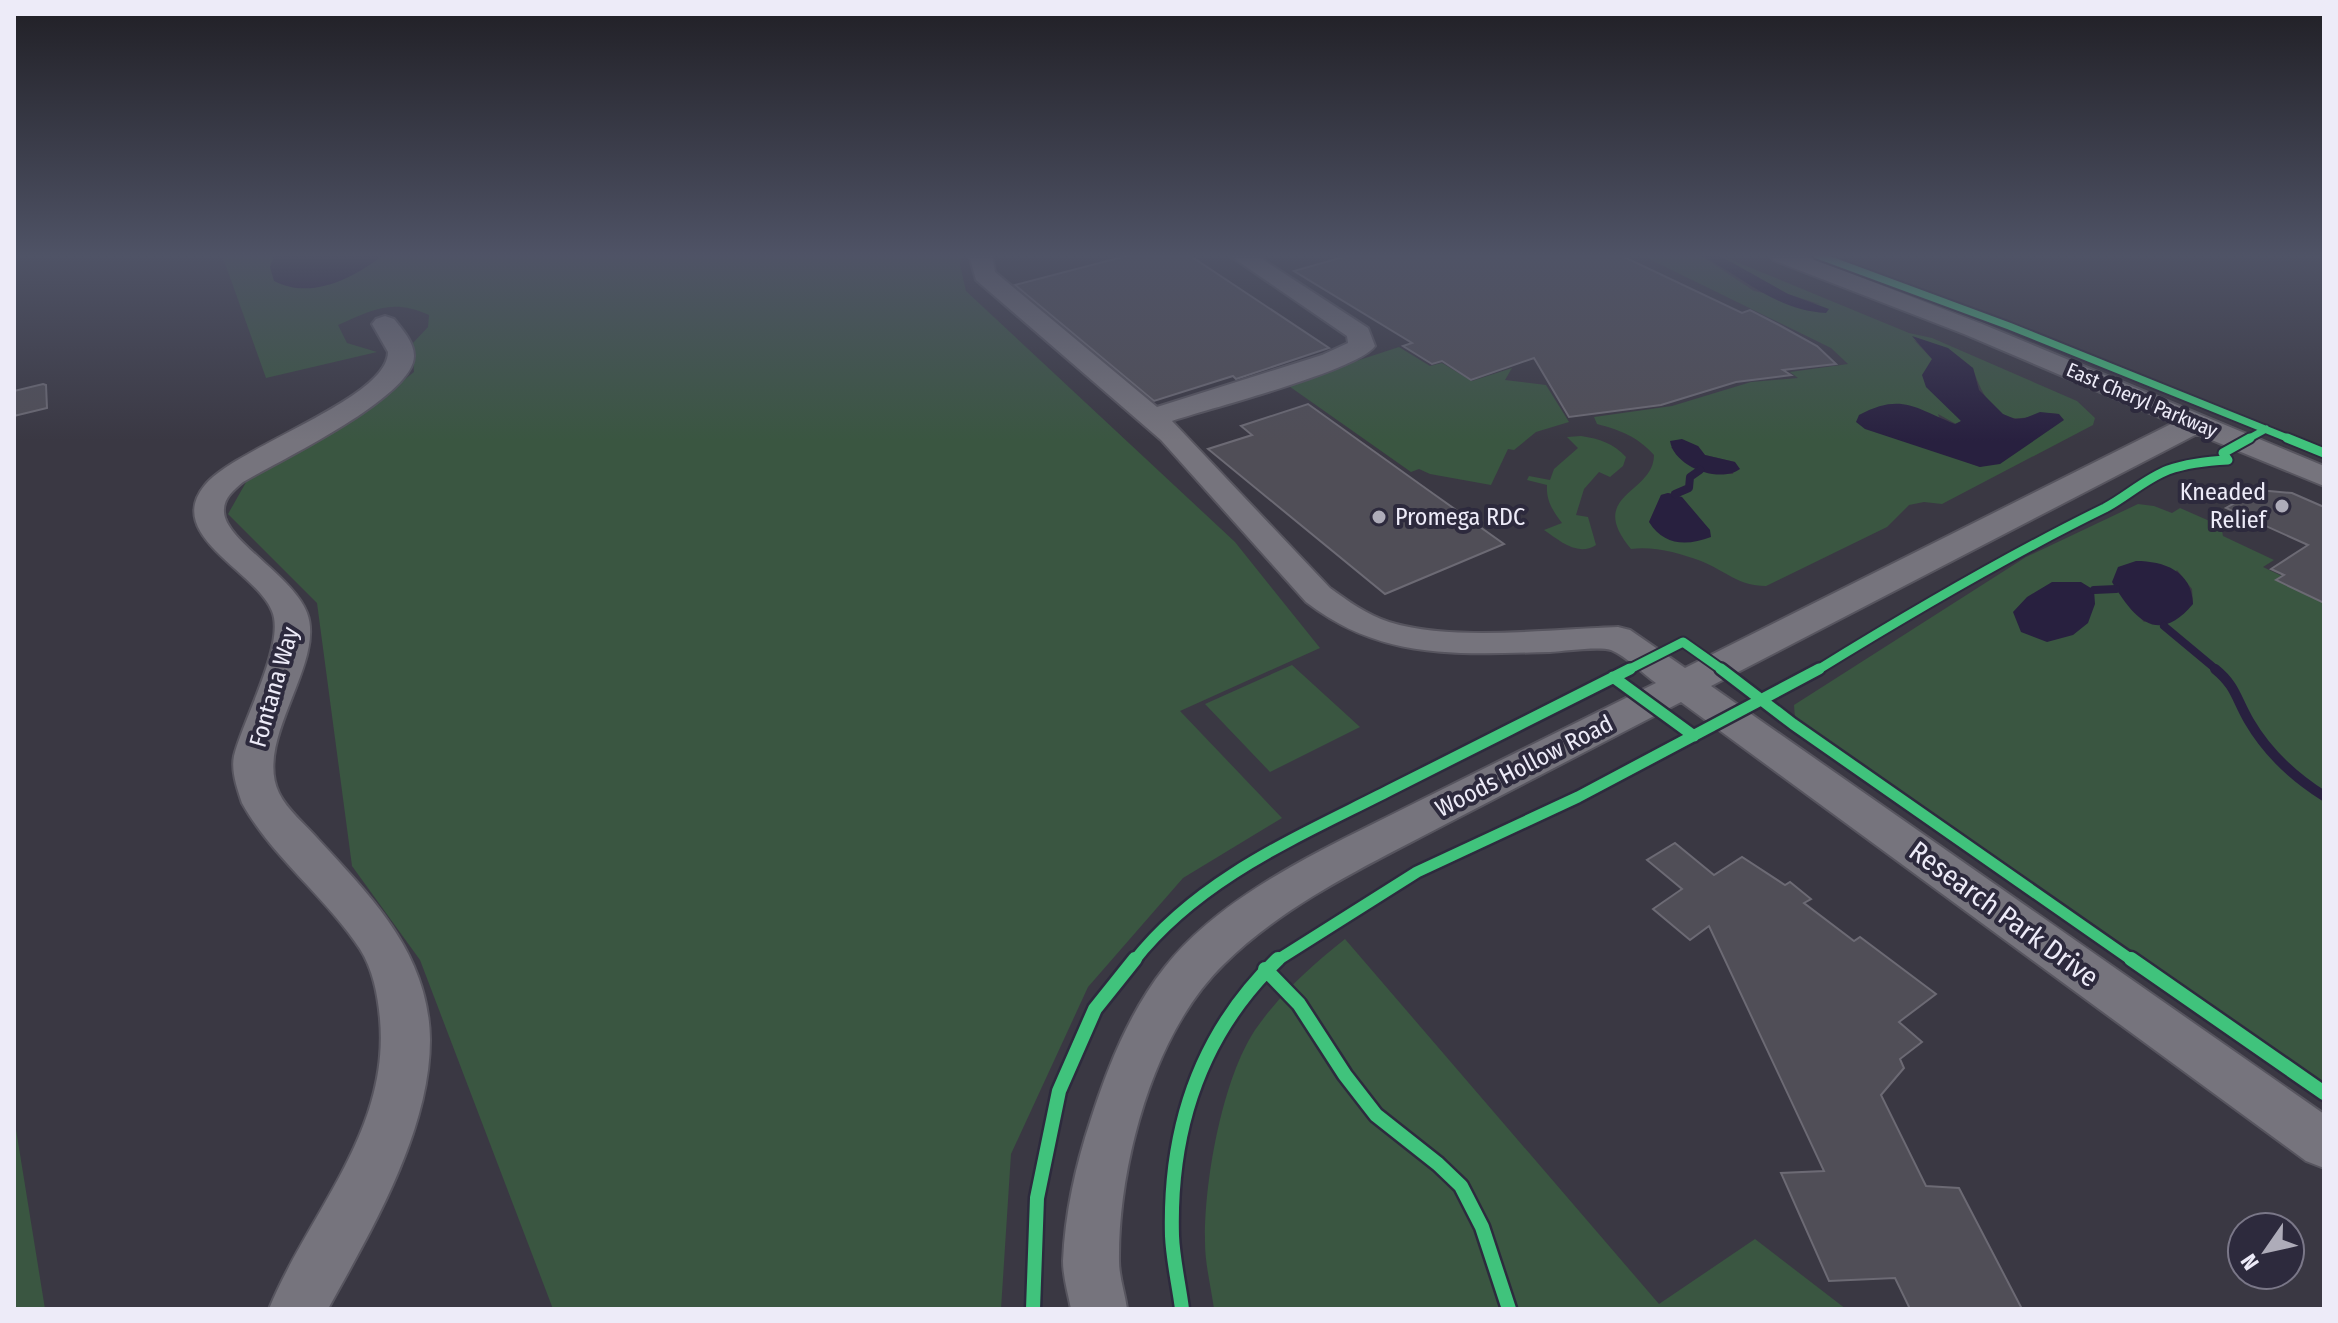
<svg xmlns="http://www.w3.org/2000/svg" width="2338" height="1323" font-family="'Fira Sans Condensed',sans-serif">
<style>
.green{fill:#3a5641;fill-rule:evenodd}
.water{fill:#28203f}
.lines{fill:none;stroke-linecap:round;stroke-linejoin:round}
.stream-far1{stroke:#28203f;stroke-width:8}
.stream{stroke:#28203f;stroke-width:10}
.building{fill:#504e57;stroke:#6c6a74;stroke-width:2}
.minor-casing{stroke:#57555f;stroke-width:4}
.minor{fill:#76747d;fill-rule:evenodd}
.cycleway-far3-casing{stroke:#2d2a3d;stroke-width:11}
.cycleway-far2-casing{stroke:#2d2a3d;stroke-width:13}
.cycleway-far1-casing{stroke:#2d2a3d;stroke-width:16}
.cycleway-casing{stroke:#2d2a3d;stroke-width:19}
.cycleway-far3{stroke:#40c37c;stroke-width:7}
.cycleway-far2{stroke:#40c37c;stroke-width:9}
.cycleway-far1{stroke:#40c37c;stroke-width:11}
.cycleway{stroke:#40c37c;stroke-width:14}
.poi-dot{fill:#aeacb9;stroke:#2d2a3d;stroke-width:3}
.labels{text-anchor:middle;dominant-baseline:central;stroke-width:8;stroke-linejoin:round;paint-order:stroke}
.far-street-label{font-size:20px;fill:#edebf8;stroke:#2d2a3d}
.poi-label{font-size:24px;fill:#edebf8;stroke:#2d2a3d;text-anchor:end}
.street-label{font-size:24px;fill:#edebf8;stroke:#2d2a3d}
.near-street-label{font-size:28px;fill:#edebf8;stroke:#2d2a3d}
</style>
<rect width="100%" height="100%" fill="#3a3843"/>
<!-- green -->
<path class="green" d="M222,255H962L960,265L966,291L1235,542L1320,648L1180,711L1282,818L1183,878L1088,987L1011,1154L1001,1309H553L420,960L352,866L317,603L228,514L249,477L386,394L414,372L412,344L428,327L429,315C392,298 372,310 338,325L347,343L377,352L266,378Z
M1641,255H1700L1754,291L1822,305L1788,294L1717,255H1720L1909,333L1932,338L2077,401L2095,418L2093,425L1942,504L1924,502L1909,505L1887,527L1766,586C1738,586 1726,571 1701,561C1679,553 1654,546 1631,549C1585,494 1654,494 1654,455C1638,437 1620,430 1597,424L1594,417L1672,406L1751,382L1798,378L1790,372L1848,364L1831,348ZM1914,340L1973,368C1979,389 1995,422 2022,418C2039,416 2039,412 2059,414L1980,467L1952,456L1938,414L1956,424L1962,421L1932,359ZM1698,446L1705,455L1735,462L1733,474C1708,475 1685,468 1671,447ZM1668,493L1675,494L1710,530L1649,522L1661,495Z
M1399,347L1430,366L1442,363L1472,381L1512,368L1505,380L1546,385L1569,422L1536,432L1514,450L1508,449L1491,485L1430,474L1419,469L1411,472L1286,384Z
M1581,436C1600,439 1613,443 1626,457L1623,466L1610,477L1599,472L1584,489L1576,515L1588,517L1596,545C1577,557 1559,540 1544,530L1562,523C1553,511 1546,501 1547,485L1527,480L1529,476L1550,480L1554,469L1578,448L1567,437Z
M2138,504L2154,506L2172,513L2180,508L2221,526L2223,536L2274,560L2263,567L2324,596V1083L1795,718L1794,705L2026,557ZM2177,570L2192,589L2193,604L2144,622L2137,614Z
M1292,665L1360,727L1270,772L1205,704Z
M1345,939L1659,1304L1755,1239L1846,1309H1214C1211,1287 1205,1264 1205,1242C1204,1182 1222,1080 1255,1030C1280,994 1311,966 1345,939Z
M14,1117L45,1309H14Z"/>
<!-- water -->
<path class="water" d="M274,255H383C353,279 310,300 274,281L270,267Z
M1700,255L1722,257L1788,294L1829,309L1826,313C1776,311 1742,276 1700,255Z
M1912,336L1948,348L1973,368L1979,390L2003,414L2015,419L2025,418L2040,412L2059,414L2064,420L2000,464L1980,467L1865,429L1856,422L1859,415C1902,392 1916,409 1955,424L1961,421L1926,387L1922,375L1932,359Z
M1682,439L1698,446L1705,455L1735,462L1740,469C1720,484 1674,467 1670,441Z
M1668,493L1682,497L1710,530L1711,537C1687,546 1664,546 1649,522L1661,495Z
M2136,561C2164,561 2192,571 2193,604C2158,646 2134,619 2112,582L2118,567Z
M2052,582H2081L2094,590L2095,604L2088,623L2073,635L2047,642L2021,632L2013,612L2027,597Z"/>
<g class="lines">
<!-- stream-far1 -->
<path class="stream-far1" d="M1675,494L1689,488L1690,477L1700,470
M2094,590L2116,589
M2164,626L2218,671"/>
<!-- stream -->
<path class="stream" d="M2215,669C2236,686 2236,699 2249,721C2267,752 2294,777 2324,796"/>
</g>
<!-- building -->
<path class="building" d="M1130,255H1189L1329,348L1236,379L1233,376L1154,401L1015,285Z
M1350,255H1620L1742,313L1750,310L1779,325L1817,346L1836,364L1783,370L1791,375L1736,382L1661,405L1569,417L1534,358L1471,380L1442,361L1432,364L1403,346L1412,343L1294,271Z
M43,384L46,385L47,408L14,416V391Z
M1308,404L1428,490L1504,544L1385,594L1208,449L1252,435L1241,426Z
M2258,490L2292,493L2324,507V603L2276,580L2284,575L2271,569L2308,545L2226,508Z
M1675,843L1714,875L1742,857L1785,885L1790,882L1811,899L1804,903L1854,941L1860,937L1936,994L1899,1022L1922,1042L1900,1059L1904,1068L1881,1095L1926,1186L1959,1188L2022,1309H1910L1895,1278L1829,1281L1781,1173L1824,1171L1709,926L1690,940L1653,909L1682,889L1647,860Z"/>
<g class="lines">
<!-- minor casing -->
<g class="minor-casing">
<path id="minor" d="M969,255H992L995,272L1157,407L1322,355L1348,343L1347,336L1229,255H1256L1368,328L1375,346C1359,370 1208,409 1172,421L1330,588C1348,601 1367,615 1389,622C1453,642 1550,629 1618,627L1630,630L1685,668L2173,423L1964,334L1773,260L1770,255H1803L1982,324L2324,466V486L2197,434L1711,686L2324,1114V1168L2306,1161L1681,702C1602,743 1523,784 1444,825C1368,865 1286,903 1224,964C1153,1033 1118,1165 1119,1261C1119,1277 1125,1293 1127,1309H1071C1068,1293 1063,1277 1063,1261C1065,1213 1076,1164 1091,1119C1108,1066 1130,1011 1165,967C1225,891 1333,845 1417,802C1497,762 1576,723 1656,683C1642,673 1626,656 1611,650C1599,646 1565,651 1550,652C1460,654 1382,661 1306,602L1161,440L976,280Z
M385,316L394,319C402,329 414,342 414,356C414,397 277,462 243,482C234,490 223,498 224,512C225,540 294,577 307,613C326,663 253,740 279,793C287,810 306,825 318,839C372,898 429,954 430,1040C430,1132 371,1231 328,1309H269C309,1212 390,1131 380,1019C378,996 373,969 360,949C326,897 272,857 242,803C237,788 231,771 234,756C243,719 286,643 272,611C256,571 163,535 205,485C236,447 388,399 388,352L372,324L376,319Z"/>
</g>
<!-- minor -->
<use href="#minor" class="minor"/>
<!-- cycleway-far3 casing -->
<g class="cycleway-far3-casing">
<path id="cycleway-far3" d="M1817,255L2009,326L2292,440
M2246,440L2266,429"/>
</g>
<!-- cycleway-far2 casing -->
<g class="cycleway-far2-casing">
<path id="cycleway-far2" d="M2287,438L2324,453
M1626,671L1683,642L1724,671
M1816,671C1910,613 2005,557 2105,508C2126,497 2145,479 2168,470C2188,463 2207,461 2228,460L2223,453L2250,438"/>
</g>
<!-- cycleway-far1 casing -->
<g class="cycleway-far1-casing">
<path id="cycleway-far1" d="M1721,669L1793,724L2133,961
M1613,677L1694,736
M1134,961C1199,878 1298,837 1390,790C1470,750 1550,709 1630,669
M1276,961L1417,872L1578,797L1819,669"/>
</g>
<!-- cycleway casing -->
<g class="cycleway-casing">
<path id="cycleway" d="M2131,959L2324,1093
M1265,969L1299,1004L1345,1075L1376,1115L1438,1164L1461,1186L1482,1227L1509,1309
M1033,1309L1037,1198L1059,1091L1095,1009L1135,959
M1182,1309C1179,1285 1173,1260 1172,1236C1169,1128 1200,1034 1278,959"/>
</g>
<!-- cycleway-far3 -->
<use href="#cycleway-far3" class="cycleway-far3"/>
<!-- cycleway-far2 -->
<use href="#cycleway-far2" class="cycleway-far2"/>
<!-- cycleway-far1 -->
<use href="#cycleway-far1" class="cycleway-far1"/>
<!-- cycleway -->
<use href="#cycleway" class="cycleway"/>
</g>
<!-- sky -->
<linearGradient id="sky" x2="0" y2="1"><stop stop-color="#201f25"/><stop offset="0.58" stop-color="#4f5366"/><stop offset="1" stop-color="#4f5366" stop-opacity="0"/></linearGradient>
<rect width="2338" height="441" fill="url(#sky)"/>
<!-- markers -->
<g class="poi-dot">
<circle cx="2282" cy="506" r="8"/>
<circle cx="1379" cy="517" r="8"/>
</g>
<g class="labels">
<!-- far-street labels -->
<g class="far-street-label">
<text transform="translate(2142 400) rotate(23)">East Cheryl Parkway</text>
</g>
<!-- poi labels -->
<g class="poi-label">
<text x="2266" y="492">Kneaded<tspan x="2266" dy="28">Relief</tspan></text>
<text x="1395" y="517" text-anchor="start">Promega RDC</text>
</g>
<!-- street labels -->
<g class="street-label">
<text transform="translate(274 687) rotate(-74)">Fontana Way</text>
<text transform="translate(1524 766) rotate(-27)">Woods Hollow Road</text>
</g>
<!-- near-street labels -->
<g class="near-street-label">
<text transform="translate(2004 914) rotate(36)">Research Park Drive</text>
</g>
</g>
<!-- border -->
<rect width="2338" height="1323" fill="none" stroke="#edebf8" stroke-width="32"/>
<!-- north arrow -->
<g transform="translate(2266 1251) rotate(236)"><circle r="38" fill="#2d2a3d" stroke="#7a7788" stroke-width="2"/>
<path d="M0-6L14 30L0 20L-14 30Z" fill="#aeacb9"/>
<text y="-12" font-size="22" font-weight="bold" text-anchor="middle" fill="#edebf8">N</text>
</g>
</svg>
